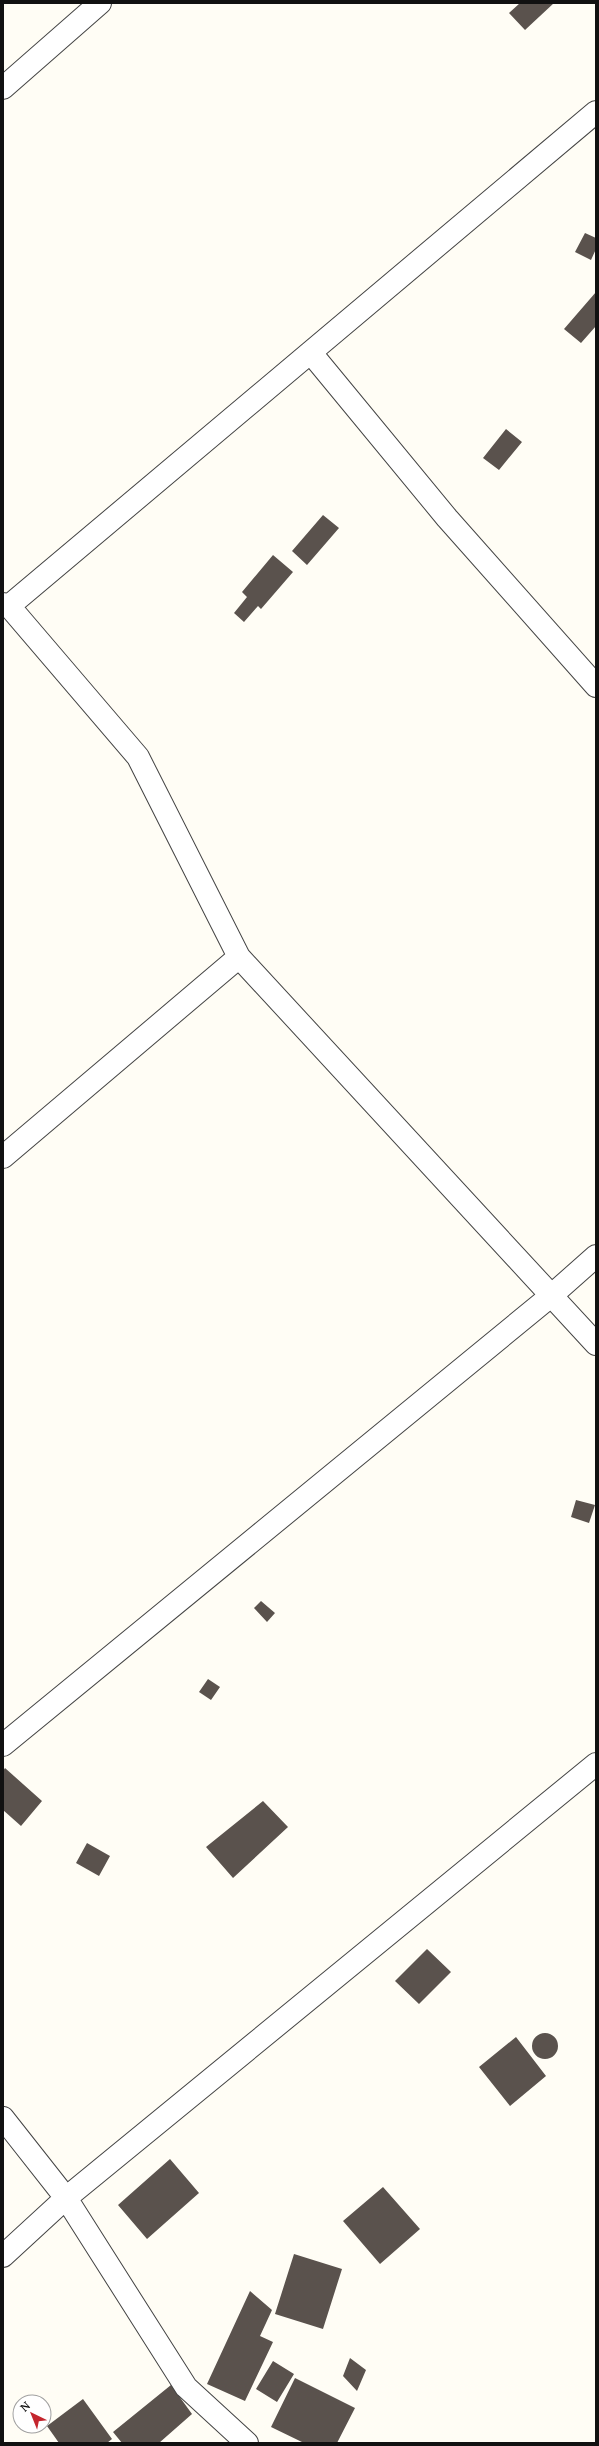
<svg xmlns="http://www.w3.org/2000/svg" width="599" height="2446" font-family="'Noto Serif',serif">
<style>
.building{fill:#5a524d}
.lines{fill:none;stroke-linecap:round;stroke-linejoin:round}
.minor-casing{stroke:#444;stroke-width:24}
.minor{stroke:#fff;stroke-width:22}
</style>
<rect width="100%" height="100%" fill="#fffdf5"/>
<!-- building -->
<path class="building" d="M520,3H554L525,30L509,13Z
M585,233L596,238V249L591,260L575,252Z
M596,292V326L581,343L564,329Z
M506,429L522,442L499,470L483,458Z
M323,515L339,528L307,565L292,551Z
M273,555L293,572L261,609L258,606L244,622L234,613L247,597L242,592Z
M576,1500L595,1505L589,1523L571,1517Z
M261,1601L275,1613L267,1622L254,1608Z
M208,1679L220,1687L211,1700L199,1692Z
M5,1768L42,1801L21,1826L3,1810V1771Z
M263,1801L288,1827L233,1878L206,1847Z
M87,1843L110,1856L99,1876L76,1863Z
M427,1949L451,1972L419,2004L395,1981Z
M532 2046a13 13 0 1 1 26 0a13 13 0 1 1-26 0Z
M516,2037L546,2076L510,2106L479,2067Z
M170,2159L199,2193L147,2239L118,2205Z
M383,2187L420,2229L380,2264L343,2221Z
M294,2254L342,2269L323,2329L275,2314Z
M250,2291L272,2310L260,2336L273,2342L245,2401L207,2384Z
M350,2358L366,2370L357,2391L343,2376Z
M273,2361L294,2374L277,2402L256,2389Z
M295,2378L355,2408L337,2443H304L271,2427Z
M171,2385L192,2414L159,2443H122L113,2432Z
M83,2399L112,2439L107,2443H59L47,2426Z"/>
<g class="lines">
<!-- minor casing -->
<g class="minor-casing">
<path id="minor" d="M3,88L100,3
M311,353L447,518L596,686
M3,604L9,606L138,757L239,957L596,1344
M9,606L596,112
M3,1157L239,957
M3,1745L552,1295L596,1256
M3,2118L66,2198L186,2387L247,2443
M3,2256L66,2198L596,1764"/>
</g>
<!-- minor -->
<use href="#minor" class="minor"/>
</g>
<!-- border -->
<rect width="599" height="2446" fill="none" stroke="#111111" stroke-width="8"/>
<!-- north arrow -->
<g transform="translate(32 2414) rotate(317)"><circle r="19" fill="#ffffff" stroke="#a0a0a0"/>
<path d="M0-3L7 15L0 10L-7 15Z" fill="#c4262e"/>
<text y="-6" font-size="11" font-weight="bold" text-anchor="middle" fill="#111111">N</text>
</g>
</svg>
